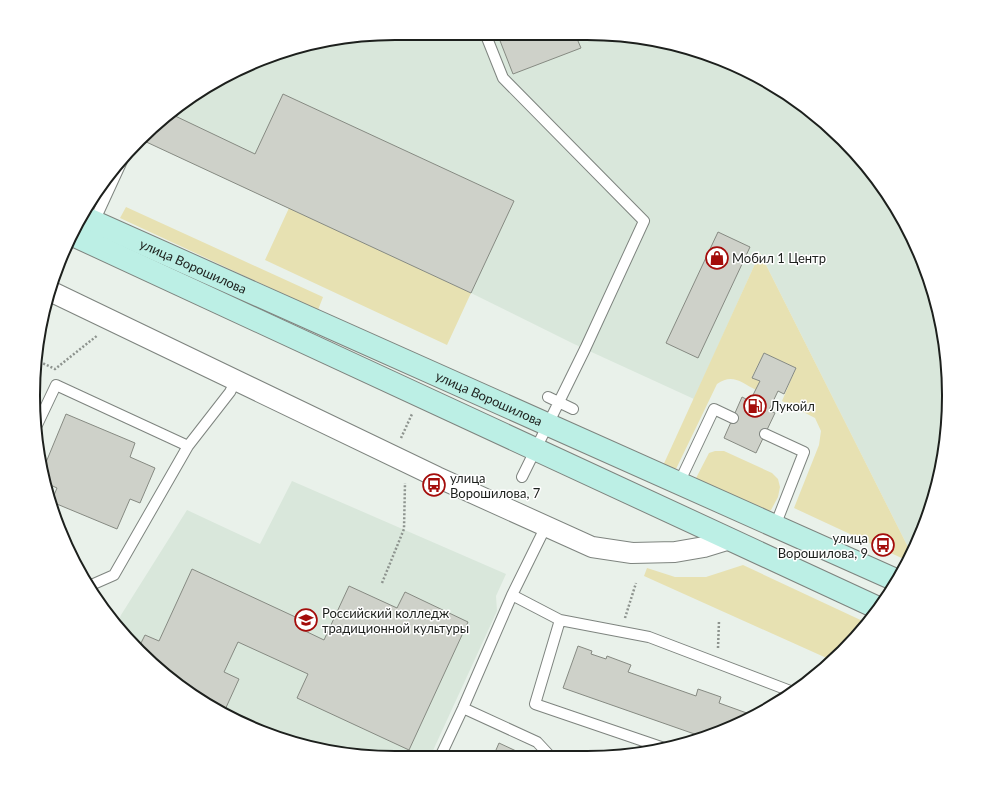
<svg xmlns="http://www.w3.org/2000/svg" width="982" height="791" font-family="Lato,sans-serif">
<style>
.built{fill:#d9e7db}
.green{fill:#e7e1b2}
.building{fill:#ced1c9;stroke:#868a82}
.lines{fill:none;stroke-linecap:round;stroke-linejoin:round}
.lane-casing{stroke:#7e847f;stroke-width:12}
.street-casing{stroke:#7e847f;stroke-width:22}
.secondary-casing{stroke:#7e847f;stroke-width:24}
.path{stroke:#8d938e;stroke-width:2.5;stroke-dasharray:2 2;stroke-linecap:butt}
.lane{stroke:#fff;stroke-width:10}
.street{stroke:#fff;stroke-width:20}
.secondary{stroke:#bcefe5;stroke-width:22}
.labels{text-anchor:middle;dominant-baseline:central;stroke-width:3;stroke-linejoin:round;paint-order:stroke}
.poi-label{font-size:13px;fill:#1d201d;stroke:#fff;text-anchor:start}
.street-label{font-size:13px;fill:#1d201d;stroke:#fff}
.rim{fill:none;stroke:#1d201d;stroke-width:2}
</style>
<rect width="100%" height="100%" fill="#e9f1ea"/>
<!-- built -->
<path class="built" d="M396,33L610,34L725,61L826,123L874,175L912,235L937,301L948,372L946,443L930,512L911,553L760,253L694,399L574,344L471,293L142,140L143,136L214,81L302,45Z
M292,481L506,574L496,596L497,611L430,757H372L302,746L235,721L175,683L117,625L121,615L187,510L260,544Z"/>
<!-- green -->
<path class="green" d="M126,207L323,297L318,310L120,218Z
M289,208L471,293L447,345L265,260Z
M760,253L911,553L908,561L794,508L819,445L821,431L815,418L782,401L796,368L764,353L752,377L760,381L756,390C741,382 732,373 717,384L676,469L672,472L661,470Z
M715,451H724L772,473L778,479L780,487L778,497L771,510L764,513L694,482L709,453Z
M743,565L867,623L859,634L831,660L644,576L647,568L675,577H706Z"/>
<!-- building -->
<path class="building" d="M497,33L575,34L581,48L513,74Z
M283,94L514,201L471,293L142,140L143,136L171,114L255,154Z
M718,232L750,247L698,358L666,343Z
M764,353L796,368L784,394L778,391L769,410L775,413L756,453L724,438L742,397L750,401L760,381L752,378Z
M66,414L135,443L130,457L155,468L140,503L130,499L117,529L52,502V500L57,488L46,483L42,472Z
M192,569L304,621L301,629L324,640L349,586L397,608L405,592L468,622L409,750L297,698L308,674L238,642L224,672L239,679L224,712L213,707L175,683L139,647L145,635L159,641Z
M578,646L592,651L591,654L606,659L607,656L631,665L628,672L696,696L698,689L721,697L719,703L755,716L747,721L703,737L563,688Z
M499,743L529,757H493Z"/>
<g class="lines">
<!-- lane casing -->
<g class="lane-casing">
<path id="lane" d="M485,33L503,78L644,221L585,349L522,477
M93,224L122,161
M548,397L573,409
M37,425L56,385L188,446
M765,434L804,452L775,526
M679,483L714,409L733,418
M89,586L114,575L188,446L230,392L236,380
M512,595L560,620L535,704L664,748
M560,620L649,637L793,692
M463,708L537,742L551,757
M440,757L463,708L512,595L546,526"/>
</g>
<!-- street casing -->
<g class="street-casing">
<path id="street" d="M50,291L437,477L592,547L632,553L675,552L704,547L730,539"/>
</g>
<!-- secondary casing -->
<g class="secondary-casing">
<g id="secondary">
<path id="s1" d="M81,216L898,581"/>
<path d="M73,235L878,608"/>
</g>
</g>
<!-- path -->
<path class="path" d="M36,360L55,369L98,335
M401,438L412,414
M382,583L404,529L405,483
M625,618L636,583
M718,648L719,621
M818,673L820,667"/>
<!-- lane -->
<use href="#lane" class="lane"/>
<!-- street -->
<use href="#street" class="street"/>
<!-- secondary -->
<use href="#secondary" class="secondary"/>
</g>
<!-- icons -->
<defs>
<g id="shop-ring" transform="scale(1.15)"><circle r="9.5" fill="#fff" stroke="#a40d0b" stroke-width="1.5"/><path d="M-5-2.5h2.3a2.7 3.5 0 0 1 5.4 0H5L5.5 6h-11ZM-1.5-2.5h3a1.5 2.3 0 0 0-3 0Z" fill="#a40d0b"/></g>
<g id="fuel-ring" transform="scale(1.15)"><circle r="9.5" fill="#fff" stroke="#a40d0b" stroke-width="1.5"/><path d="M-5.5-6h7V0h2V4h1.3V-2.5L3-4.5l.8-.8L6-3V5H2.5V1h-1V6h-7ZM-4.2-4.7v3.2H.2V-4.7Z" fill="#a40d0b"/></g>
<g id="bus-ring" transform="scale(1.15)"><circle r="9.5" fill="#fff" stroke="#a40d0b" stroke-width="1.5"/><path d="M-5-6H5V4H4V6H2V4H-2V6H-4V4H-5ZM-3.5-4V0h7V-4ZM-3.5 1.2v1.5H-2V1.2ZM2 1.2v1.5H3.5V1.2Z" fill="#a40d0b"/></g>
<g id="university-ring" transform="scale(1.15)"><circle r="9.5" fill="#fff" stroke="#a40d0b" stroke-width="1.5"/><path d="M0-5L7-2L0 1L-7-2ZM-4 1L0 2.5L4 1V4Q0 6-4 4Z" fill="#a40d0b"/></g>
</defs>
<g fill-rule="evenodd">
<use href="#shop-ring" x="717" y="258"/>
<use href="#fuel-ring" x="755" y="406"/>
<use href="#bus-ring" x="434" y="485"/>
<use href="#bus-ring" x="883" y="545"/>
<use href="#university-ring" x="306" y="620"/>
</g>
<g class="labels">
<!-- poi labels -->
<g class="poi-label">
<text x="732" y="258">Мобил 1 Центр</text>
<text x="770" y="406">Лукойл</text>
<text x="450" y="478">улица<tspan x="450" dy="15">Ворошилова, 7</tspan></text>
<text x="868" y="538" text-anchor="end">улица<tspan x="868" dy="15">Ворошилова, 9</tspan></text>
<text x="322" y="613">Российский колледж<tspan x="322" dy="15">традиционной культуры</tspan></text>
</g>
<!-- street labels -->
<g class="street-label">
<text stroke="none"><textPath href="#s1" startOffset="123">улица Ворошилова</textPath></text>
<text stroke="none"><textPath href="#s1" startOffset="447">улица Ворошилова</textPath></text>
</g>
</g>
<!-- crop -->
<path d="M0 0H982V791H0ZM395 40H587A355 355 0 0 1 942 395V396A355 355 0 0 1 587 751H395A355 355 0 0 1 40 396V395A355 355 0 0 1 395 40Z" fill="#fff" fill-rule="evenodd"/>
<path class="rim" d="M395 40H587A355 355 0 0 1 942 395V396A355 355 0 0 1 587 751H395A355 355 0 0 1 40 396V395A355 355 0 0 1 395 40Z"/>
</svg>
